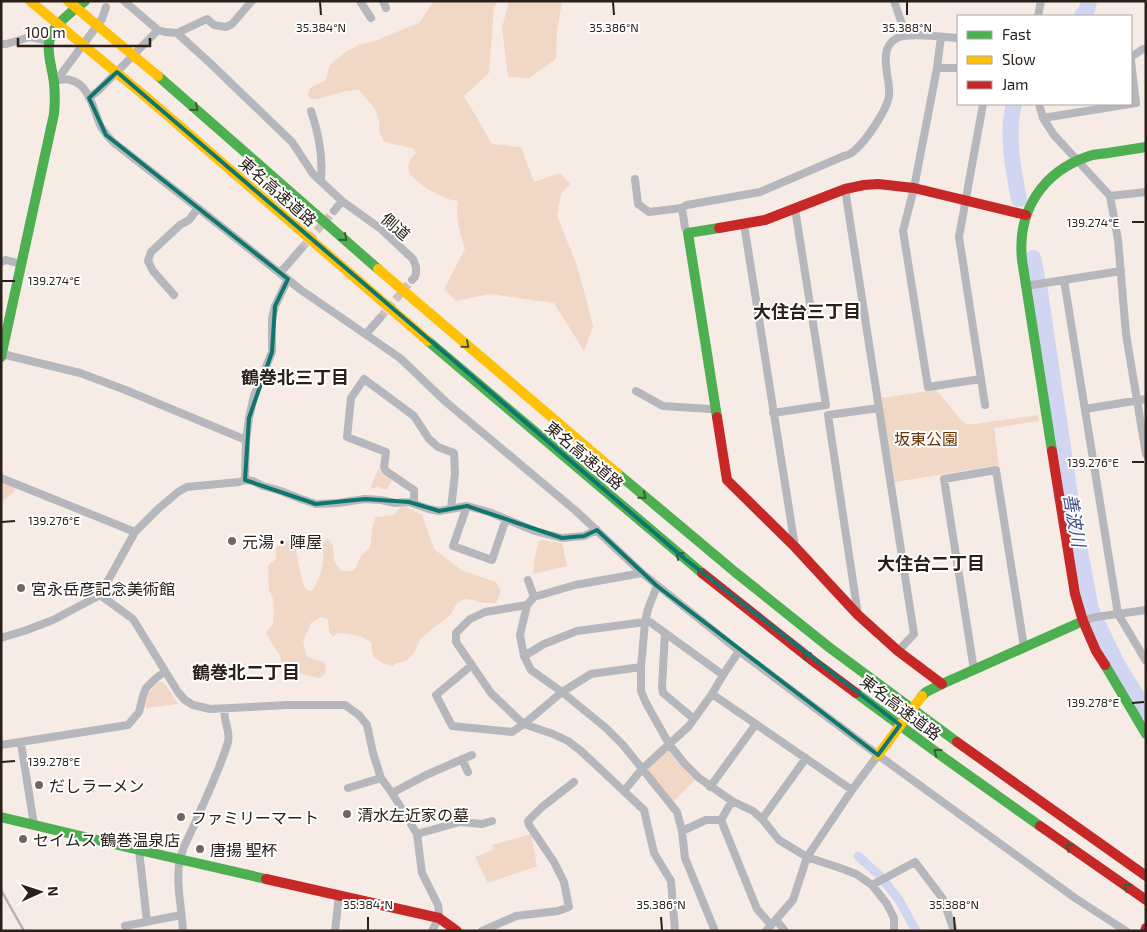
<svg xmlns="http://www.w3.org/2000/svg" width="1147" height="932" font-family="'Exo 2','Noto Sans JP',sans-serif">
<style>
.green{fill:#f0d7c6}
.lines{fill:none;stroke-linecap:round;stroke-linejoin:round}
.canal{stroke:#d0d5f2;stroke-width:9}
.river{stroke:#d0d5f2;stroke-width:16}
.street-tunnel{stroke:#cdc2bc;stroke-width:8;stroke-dasharray:8 4;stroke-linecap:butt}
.street{stroke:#b6b7bc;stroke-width:8}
.fast{stroke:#4caf50;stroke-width:10}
.slow{stroke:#ffc107;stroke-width:10}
.jam{stroke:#c62828;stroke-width:10}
.rail{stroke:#b5b2b2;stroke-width:2.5}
.slow-bridge{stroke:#ffc107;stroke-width:10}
.oneway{stroke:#396032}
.marked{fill:none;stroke:#0f766e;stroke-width:4;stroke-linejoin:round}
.ticks{fill:none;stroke:#2a2019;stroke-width:2}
.poi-dot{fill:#716760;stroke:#fff;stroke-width:2}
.labels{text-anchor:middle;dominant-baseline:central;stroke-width:4;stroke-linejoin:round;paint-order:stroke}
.street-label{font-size:16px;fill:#2a2019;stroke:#fff}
.park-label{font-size:16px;fill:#673200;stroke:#fff}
.poi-label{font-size:16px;fill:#2a2019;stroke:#fff;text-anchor:start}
.neighbourhood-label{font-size:18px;font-weight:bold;fill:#2a2019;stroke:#fff}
.water-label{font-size:18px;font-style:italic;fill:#434f88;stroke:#fff}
.ticks-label{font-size:12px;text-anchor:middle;fill:#2a2019;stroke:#fff;stroke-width:4;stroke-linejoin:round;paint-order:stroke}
</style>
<rect width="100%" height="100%" fill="#f6ebe5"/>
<!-- green -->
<path class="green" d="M434,1H498L494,7L489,73L464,96L492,144L521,147L534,182L560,173L570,184L561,194L557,216L576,263L587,302L593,327L584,351L554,303L490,294L456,301L444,289L465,249C460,232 455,219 458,201C454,200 450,200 446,198C437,195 411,180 409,171C407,163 411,158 416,153L413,148L392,144L384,141L379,132V120L375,109L359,90L346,91L317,99H312L308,96L310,88L326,80L329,67L334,61L346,52L358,45L372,42L419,23Z
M509,1H562L557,32L556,59L529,78L508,77L502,28Z
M936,390L962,421L967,424H975L1038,415L1039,421L994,428L999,465L895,482L881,398Z
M378,469L392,480L387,490L378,487L370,489Z
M1,480L15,486V491L3,501H1Z
M405,506L422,515L434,549L461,570L496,582L501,591L496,603H481L473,600L464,599L455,605L451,614L420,639L414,653L406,661L397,663L392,666L382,663L373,656L371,642C361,635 351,634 338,633L333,637L329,631L328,619L321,617L311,623L303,642L307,656L315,660L325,662L326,673L320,678C311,677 290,671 283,664C281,662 281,659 280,656C275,648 270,641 266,632L273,624L274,610L273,599L269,590L268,565L276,559V548L282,542L294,540L302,581L306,589L312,591C322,574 325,562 322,543L328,539L333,546L334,561L341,571C359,572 354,569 361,556C363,553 367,550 370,548L373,524L376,517L394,515L401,507Z
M541,540L562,543L567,566L533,574L534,560L539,542Z
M159,682H161L165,684L178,704L146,708C146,696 149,690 159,682Z
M669,751L680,765L695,780L672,803L649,775L648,768L665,752Z
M531,834L537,866L488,883L475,857L493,850L492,845Z"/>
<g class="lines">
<!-- canal -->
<path class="canal" d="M858,856L880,876
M885,882L899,900L916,931"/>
<!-- river -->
<path class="river" d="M1082,16L1087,9L1089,1
M1014,104C1006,135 1013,168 1019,199
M1033,258L1040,292L1071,502L1091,610L1117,664L1146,711"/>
<!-- street-tunnel -->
<path class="street-tunnel" d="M301,249L334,211
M380,318L412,280"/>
<!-- street -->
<path class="street" d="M124,1L158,30L165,32L177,33L207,19L214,25L226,27L232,24L252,1
M360,1L371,18
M383,1L386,8
M894,1L906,35
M1038,16L1041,1
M177,33L211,64L292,142L313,174L342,201L381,229L413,259L416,267V273L415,277L412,280
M941,37L937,68L914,188L903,231L928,387L981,379L959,237L983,104
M1,44H6L30,37L49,41
M1131,57L1143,49H1146
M937,68H958
M62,73L102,19L106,7
M54,81C59,80 65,78 70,80C90,84 94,112 101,127C105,133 108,137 113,142L198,208L301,290L400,358L446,402L576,511L642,573L739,651L878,755L1075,898L1126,931
M89,98L99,90L158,30
M1039,104L1043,118L1054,135L1110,196L1118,240L1126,334L1146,454
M311,111C319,134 323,156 321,180
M1043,118L1136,103L1131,61
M635,179L638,204L649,212L682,208L687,205L760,192L844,156C848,155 852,153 854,151C866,141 887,110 889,96C891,78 876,49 897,38C908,32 944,37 958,38
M845,189L914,634L898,651
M1110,196L1146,192
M682,208L685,228L688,233
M334,211L342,201
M744,224L795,547
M1,262L6,260L21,264
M280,273L301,249
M1064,280L1118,614L1146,661
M1026,286L1121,271
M174,295L153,271L148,261L151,252L180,225L189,220L198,208
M366,334L380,318
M2,354L80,373L123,389L246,440
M981,379L985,405
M636,391L663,406L710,409H716
M1085,409L1146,399
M773,413L826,405L795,209
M1,478L135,532
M245,480L246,440L249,418L254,396L272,352V319L275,306L288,279
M414,503V490L386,471L384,467L386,452L347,437L351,398L364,379L414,416L429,439L438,447L454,453L455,473L451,509
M467,506L453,546L492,560L506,519
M642,573L575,585L534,597L527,605L520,635L524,656L531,670L562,692L606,728L623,745L677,812L682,831L685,858L715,931
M528,580L534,597
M657,586L648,609L645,622L641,667V691L646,703L669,744L684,763L699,778L732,801L753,811L762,819L779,840L807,857L843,869L856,874L872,885L887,904L894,918V931
M100,595L133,619L178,692L185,700L193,705L210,709L288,705H345L359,715L367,725L373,753L381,778L392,793L417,834L422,873L438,905C440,917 438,920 432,931
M527,605L485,612L470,619L456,633V642L491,693L518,719L524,724L553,734L568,741L581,751L644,810L654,853L671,881L675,931
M858,615L828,415L879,408
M1083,621L1096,617L1146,610
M665,633L662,687L663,693L694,719
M1,638L24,631L53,620L100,595L135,532L158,509L178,492L187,487L239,482L245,480L253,481L263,486L281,491L301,499L316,504L338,503L365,499L381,500L395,503L409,502L429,509L439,511L467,506L489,512L535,531L562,538L584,536L597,530
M524,656L544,644L577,631L645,622H650L723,675
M472,665L436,695L452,726L512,732L524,724L562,692L591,674L641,667
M974,670L944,479L996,470L1024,647
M712,694L852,790
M21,743L34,825
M1,745L128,725L139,712L143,696L146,688L155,679L165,671
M462,759L468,772
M710,787L756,724
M348,788L381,778
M624,791L642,769L689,726L712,694L723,675L739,651
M392,793L426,775L472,755
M762,819L806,758
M721,820L757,909L771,925
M682,831L706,820H721L732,801
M417,834L460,822L482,824L492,821
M139,850L147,922
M872,885L915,862L943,899L954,931
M776,920L785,931
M125,926L181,915
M183,931C182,907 175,882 180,859C183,846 190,835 195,823C206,797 220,769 228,742C231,730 222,720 225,709
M335,931L339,895
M482,931L516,916L558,911L569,907L564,882L554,862L529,825L528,821L542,807L574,782
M766,931L793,900L807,857L852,790L878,755"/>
<!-- fast -->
<path class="fast" d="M158,76L378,269
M428,341L702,573
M1,357L54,114C55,104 55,93 54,83C52,64 42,44 56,27C64,17 75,9 85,1
M717,417L688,233L719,228
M1052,451L1022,260C1017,211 1042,172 1089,156C1095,154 1102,154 1108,153C1121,151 1133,149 1146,147
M617,473L735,572L830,648L957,742
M1105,665L1146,734
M856,693L943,757L1040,826
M922,696L926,692L942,684L1083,621
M1,817L139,850L266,879"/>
<!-- slow -->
<path class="slow" d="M146,97L428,341
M378,269L617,473
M878,755L890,739"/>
<!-- jam -->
<path class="jam" d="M719,228L765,220L845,189L864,185L878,184L914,188L1026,215
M717,417L727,480L795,547L858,615L898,651L942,684
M1052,451L1075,594L1083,621L1096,651L1105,665
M702,573L813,661L856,693
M957,742L1146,876
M1040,826L1146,900
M266,879L439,918L457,931
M1145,931L1146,928"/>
<!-- rail -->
<path class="rail" d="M1,890L24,931"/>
<!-- slow-bridge -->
<path class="slow-bridge" d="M30,1L146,97
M68,1L158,76
M890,739L922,696"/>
</g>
<!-- one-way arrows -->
<defs><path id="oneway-chevron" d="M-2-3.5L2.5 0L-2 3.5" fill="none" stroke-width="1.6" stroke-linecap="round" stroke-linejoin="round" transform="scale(1.25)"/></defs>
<g class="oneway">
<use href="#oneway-chevron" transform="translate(195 108) rotate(41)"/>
<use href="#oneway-chevron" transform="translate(344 238) rotate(41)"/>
<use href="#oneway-chevron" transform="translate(466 345) rotate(41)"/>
<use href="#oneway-chevron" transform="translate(643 496) rotate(40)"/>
<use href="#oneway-chevron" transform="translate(679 555) rotate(-140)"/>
<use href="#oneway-chevron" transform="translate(806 655) rotate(-142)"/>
<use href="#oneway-chevron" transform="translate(937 752) rotate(-143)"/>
<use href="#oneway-chevron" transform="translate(1069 847) rotate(-145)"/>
<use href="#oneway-chevron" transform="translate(1127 887) rotate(-146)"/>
</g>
<!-- marked area -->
<path class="marked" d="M117,72L685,559L900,725L878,755L657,586L597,530L584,536L562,538L467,506L439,511L409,502L365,499L316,504L245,480L249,418L272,352L275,306L288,279L106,135L89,98Z"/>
<!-- ticks -->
<path class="ticks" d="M320,2L321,15M613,2L614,15M907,2V15M1132,222H1144M2,281H15M1132,462H1144M2,522L15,521M1132,703L1144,702M2,762L15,761M368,917V930M661,917L662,930M954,917L955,930"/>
<!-- markers -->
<g class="poi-dot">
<circle cx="232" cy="541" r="5"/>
<circle cx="21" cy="588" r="5"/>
<circle cx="39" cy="785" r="5"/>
<circle cx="347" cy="814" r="5"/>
<circle cx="181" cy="817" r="5"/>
<circle cx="23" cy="839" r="5"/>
<circle cx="200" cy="849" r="5"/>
</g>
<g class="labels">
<!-- street labels -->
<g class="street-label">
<text transform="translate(278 191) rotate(41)">東名高速道路</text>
<text transform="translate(396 226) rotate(41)">側道</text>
<text transform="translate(585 455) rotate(40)">東名高速道路</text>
<text transform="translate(901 707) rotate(37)">東名高速道路</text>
</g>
<!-- park labels -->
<g class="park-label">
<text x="926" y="438">坂東公園</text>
</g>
<!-- poi labels -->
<g class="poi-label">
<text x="242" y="541">元湯・陣屋</text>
<text x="31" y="588">宮永岳彦記念美術館</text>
<text x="49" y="785">だしラーメン</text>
<text x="357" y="814">清水左近家の墓</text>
<text x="191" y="817">ファミリーマート</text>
<text x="33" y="839">セイムス 鶴巻温泉店</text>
<text x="210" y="849">唐揚 聖杯</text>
</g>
<!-- neighbourhood labels -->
<g class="neighbourhood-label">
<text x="807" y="311">大住台三丁目</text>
<text x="295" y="377">鶴巻北三丁目</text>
<text x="931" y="563">大住台二丁目</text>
<text x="246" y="672">鶴巻北二丁目</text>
</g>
<!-- water labels -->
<g class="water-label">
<text transform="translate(1075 520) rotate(80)">善波川</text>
</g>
</g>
<g class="ticks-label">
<text x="321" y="32">35.384°N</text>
<text x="614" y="32">35.386°N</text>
<text x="907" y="32">35.388°N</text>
<text x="1093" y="227">139.274°E</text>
<text x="54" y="285">139.274°E</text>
<text x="1093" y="467">139.276°E</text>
<text x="54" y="525">139.276°E</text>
<text x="1093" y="707">139.278°E</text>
<text x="54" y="766">139.278°E</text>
<text x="368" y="909">35.384°N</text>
<text x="661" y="909">35.386°N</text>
<text x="954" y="909">35.388°N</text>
</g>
<!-- border -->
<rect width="1147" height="932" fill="none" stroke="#2a2019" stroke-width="5"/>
<!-- legend -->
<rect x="957" y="15" width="175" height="90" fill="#ffffff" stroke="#aaa6a3"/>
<rect x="967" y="31" width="25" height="8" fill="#4caf50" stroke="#aaa6a3"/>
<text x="1002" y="40" font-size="15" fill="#2a2019">Fast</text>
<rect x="967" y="56" width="25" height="8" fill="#ffc107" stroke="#aaa6a3"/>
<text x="1002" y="65" font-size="15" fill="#2a2019">Slow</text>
<rect x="967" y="81" width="25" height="8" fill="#c62828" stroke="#aaa6a3"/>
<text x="1002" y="90" font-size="15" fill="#2a2019">Jam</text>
<!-- north arrow -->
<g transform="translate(40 892) rotate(87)" stroke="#ffffff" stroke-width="4" paint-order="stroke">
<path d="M0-4L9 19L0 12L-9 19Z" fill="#2a2019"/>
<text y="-8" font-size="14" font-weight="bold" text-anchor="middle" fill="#2a2019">N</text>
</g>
<!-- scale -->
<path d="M18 38v8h132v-8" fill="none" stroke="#2a2019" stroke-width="2.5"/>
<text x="25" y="38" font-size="15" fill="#2a2019" stroke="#ffffff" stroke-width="4" paint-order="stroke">100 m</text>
</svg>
